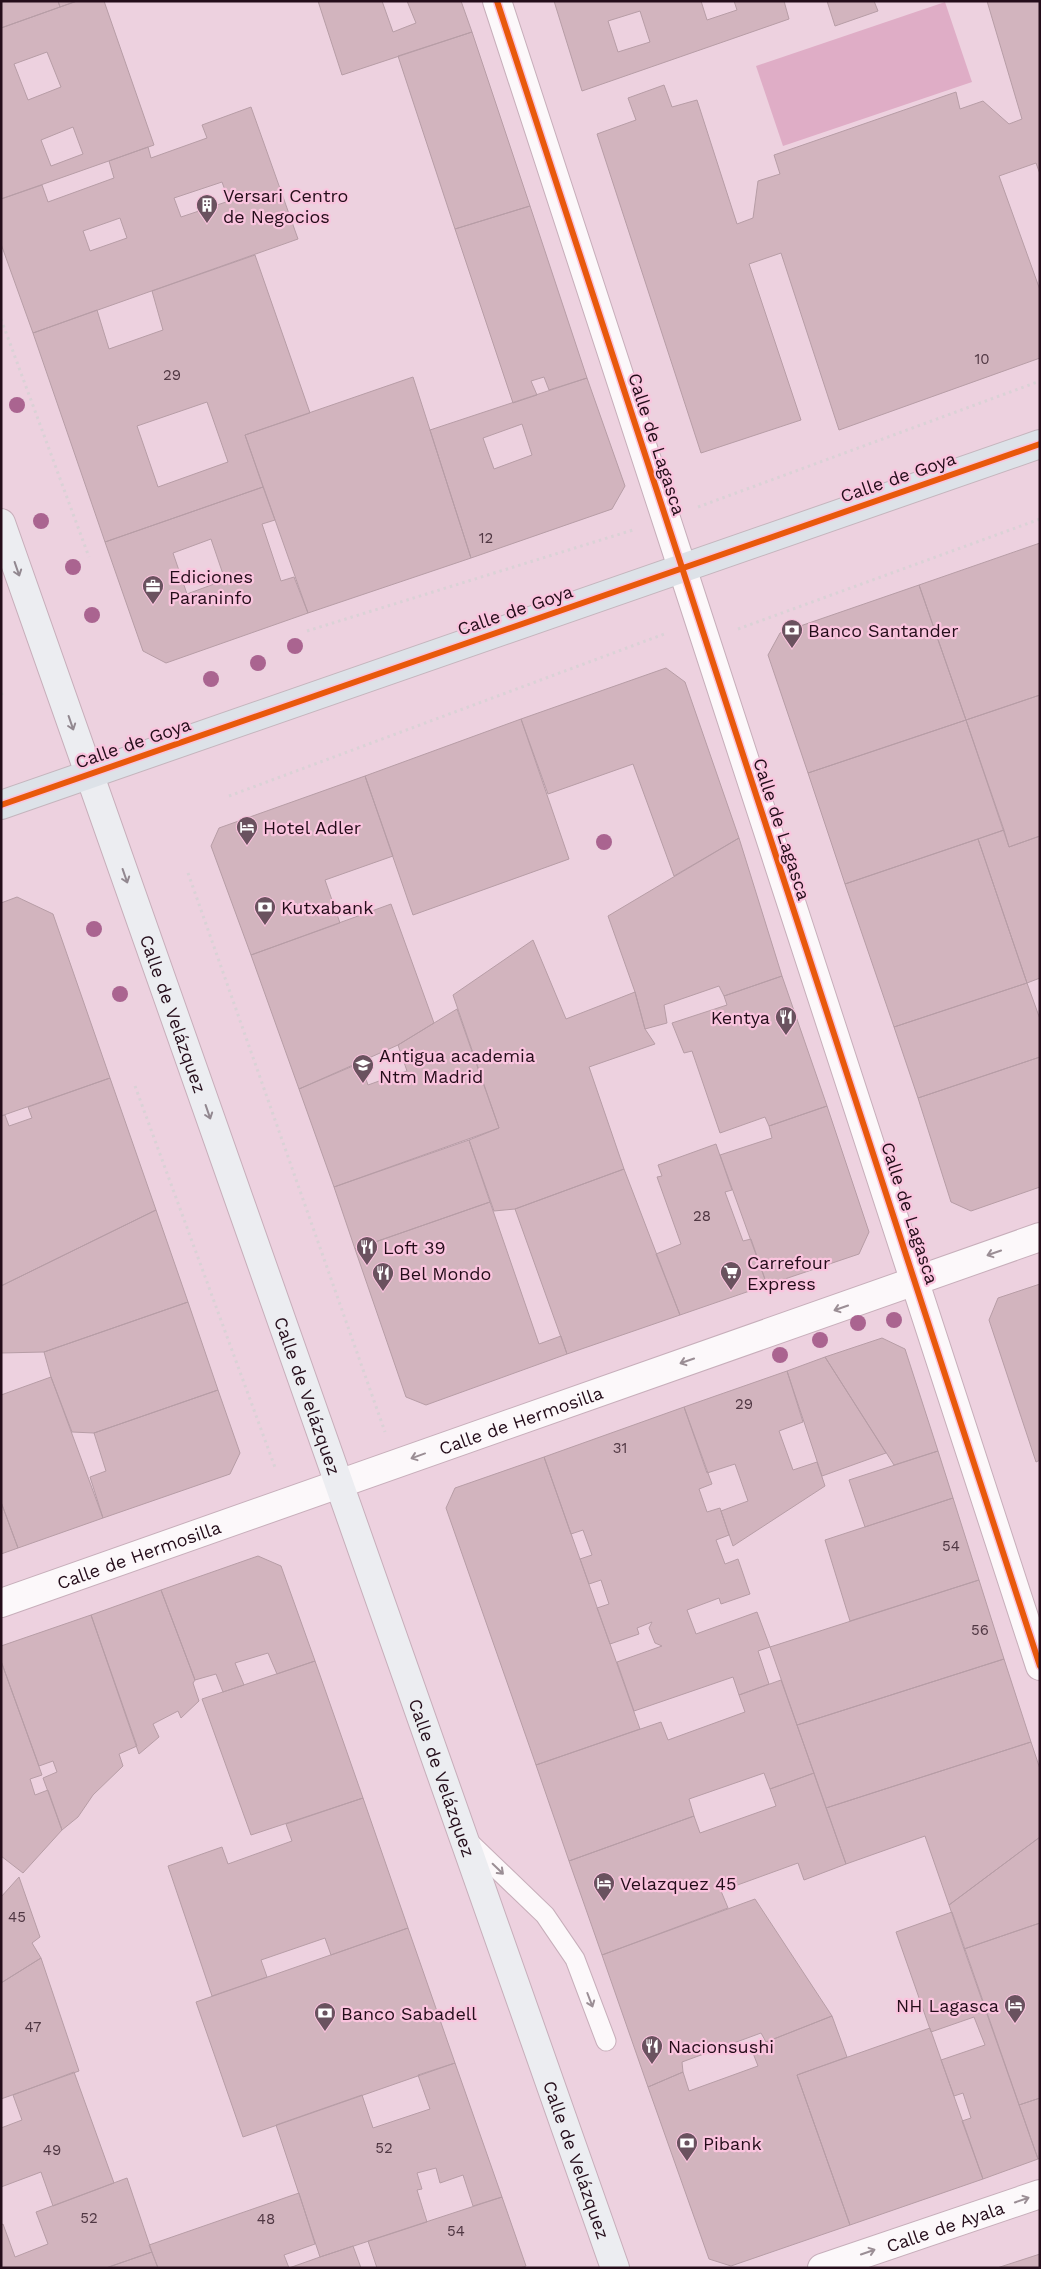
<svg xmlns="http://www.w3.org/2000/svg" width="1041" height="2269" font-family="'Work Sans',sans-serif">
<style>
.green{fill:#dfadc6}
.building{fill:#d2b4be;stroke:#b79da6;fill-rule:evenodd}
.lines{fill:none;stroke-linecap:round;stroke-linejoin:round}
.service-casing{stroke:#c7aeba;stroke-width:21}
.minor-casing{stroke:#c7aeba;stroke-width:30}
.secondary-casing{stroke:#c7aeba;stroke-width:30}
.primary-casing{stroke:#c4b5bd;stroke-width:30}
.path{stroke:#dad2d6;stroke-width:3;stroke-dasharray:2.5 4;stroke-linecap:butt}
.service{stroke:#fcf8fa;stroke-width:19}
.minor{stroke:#fcf8fa;stroke-width:28}
.secondary{stroke:#ecedf1;stroke-width:28}
.primary{stroke:#dde2e8;stroke-width:28}
.cycleway-casing{stroke:#fac4de;stroke-width:9}
.cycleway{stroke:#e8590c;stroke-width:6}
.tree{fill:#aa6490}
.oneway{stroke:#928890}
.oneway2{stroke:#9b8e95}
.labels{text-anchor:middle;dominant-baseline:central;stroke-width:4.5;stroke-linejoin:round;paint-order:stroke}
.number-label{font-size:15px;fill:#503743}
.poi-label{font-size:18px;fill:#240d1a;stroke:#fac4de;text-anchor:start}
.street-label{font-size:18px;fill:#240d1a;stroke:#fac4de}
</style>
<rect width="100%" height="100%" fill="#edd1df"/>
<!-- green -->
<path class="green" d="M945,2L972,82L783,146L756,66Z"/>
<!-- building -->
<path class="building" d="M1,1H58L60,7L1,28Z
M58,1H77L60,7Z
M77,1H104L154,145L1,199V28ZM47,52L61,87L28,100L14,64ZM73,127L83,154L51,166L41,140Z
M318,1H382L393,32L416,23L407,1H461L472,32L342,75Z
M554,1H701L707,20L737,10L734,1H784L789,19L582,91ZM640,11L650,42L618,52L608,21Z
M827,1H874L878,11L835,26Z
M987,1H1040V174L1036,163L999,176L1040,290V358L839,430L781,253L749,264L801,420L701,453L597,134L636,120L628,98L664,85L672,107L697,100L737,224L753,218L758,181L780,174L774,155L956,92L960,109L983,101L1009,124L1022,119Z
M472,32L530,206L455,229L398,56Z
M251,107L298,239L33,333L1,244V199L42,185L48,202L114,178L109,161L148,147L151,158L207,138L202,125ZM222,182L229,201L181,217L174,198ZM120,218L127,238L90,251L83,231Z
M530,206L587,378L549,390L544,377L531,381L537,395L513,403L455,229Z
M255,255L310,413L245,435L263,487L105,542L33,333L97,310L109,349L163,330L152,291ZM207,402L228,462L158,487L137,426Z
M413,377L471,558L308,613L245,435Z
M587,378L625,486L612,509L471,558L430,430ZM522,424L532,455L494,469L483,438Z
M263,487L275,520L262,524L281,581L294,577L308,613L166,663L143,651L105,542ZM211,539L225,580L187,594L173,553Z
M1040,543V695L966,720L919,585Z
M919,585L966,720L808,773L768,655L780,633Z
M666,668L685,682L739,838L674,876L633,764L548,794L521,719Z
M1040,695V836L1009,847L966,720Z
M521,719L569,859L413,915L365,776Z
M966,720L1004,830L845,884L808,773Z
M365,776L393,856L325,880L340,923L251,955L211,846L219,828Z
M1004,830L1009,847L1040,836V978L1027,983L978,839Z
M739,838L782,976L724,996L719,986L664,1005L667,1023L645,1029L635,992L608,916Z
M978,839L1027,983L894,1027L845,884Z
M17,897L53,914L110,1078L1,1116V903Z
M391,904L434,1023L398,1045L299,1089L251,955Z
M533,940L566,1019L635,992L645,1029L655,1044L589,1067L624,1169L515,1209L494,1211L469,1140L499,1128L453,995Z
M782,976L827,1106L769,1126L765,1117L720,1133L692,1051L684,1053L672,1023L727,1005L724,996Z
M1027,983L1040,1019V1057L918,1098L894,1027Z
M457,1009L499,1128L334,1187L299,1089L360,1063L368,1085L407,1071L398,1045Z
M1040,1057V1187L971,1211L951,1202L918,1098Z
M110,1078L156,1210L1,1286V1116L5,1115L9,1126L32,1118L28,1107Z
M827,1106L869,1232L859,1254L767,1285L720,1155L772,1138L769,1126Z
M469,1140L490,1202L355,1249L334,1187Z
M716,1144L732,1190L725,1192L743,1241L751,1239L767,1285L680,1315L656,1254L681,1244L657,1177L662,1176L658,1165Z
M624,1169L680,1315L567,1354L515,1209Z
M490,1202L539,1344L561,1336L567,1354L426,1405L406,1397L355,1249Z
M156,1210L188,1302L44,1352L1,1353V1286Z
M1040,1284V1460L1036,1462L989,1320L998,1298Z
M188,1302L218,1390L94,1433L72,1432L51,1377L44,1352Z
M882,1338L905,1349L938,1451L894,1465L825,1357Z
M825,1357L886,1453L822,1476L787,1371Z
M787,1371L803,1422L779,1431L793,1470L817,1462L825,1486L733,1546L721,1511L748,1501L735,1464L707,1473L684,1407Z
M51,1377L103,1518L18,1548L1,1502V1395Z
M218,1390L240,1453L230,1474L103,1518L90,1477L106,1471L94,1433Z
M684,1407L712,1484L699,1489L707,1512L720,1508L729,1535L716,1540L725,1564L738,1559L750,1594L721,1604L719,1598L687,1610L696,1634L757,1612L770,1647L758,1651L769,1684L739,1695L733,1677L634,1711L617,1662L662,1646L655,1643L649,1628L652,1622L637,1628L639,1634L610,1644L597,1608L609,1604L601,1580L589,1584L580,1559L592,1555L583,1530L571,1534L544,1457Z
M938,1451L953,1498L865,1527L849,1480Z
M544,1457L640,1729L536,1765L446,1508L455,1488Z
M953,1498L979,1580L850,1621L825,1540Z
M1,1502L18,1548L1,1554Z
M258,1556L281,1566L315,1661L277,1674L268,1653L235,1663L244,1685L223,1692L216,1674L195,1680L161,1590Z
M979,1580L1004,1659L797,1725L770,1647Z
M161,1590L195,1680L193,1683L199,1701L181,1718L178,1711L153,1724L159,1737L139,1754L91,1615Z
M91,1615L137,1746L119,1754L123,1766L93,1795L78,1817L62,1830L43,1778L57,1772L53,1761L39,1766L1,1661V1646Z
M1004,1659L1031,1742L826,1808L797,1725Z
M1,1661L42,1775L30,1779L35,1795L48,1790L62,1830L23,1873L1,1856Z
M315,1661L363,1798L251,1835L202,1699Z
M781,1680L814,1773L770,1789L764,1773L689,1799L694,1816L569,1861L536,1765L661,1722L668,1740L745,1712L739,1695Z
M1031,1742L1040,1769V1837L949,1905L925,1836L846,1864L826,1808Z
M814,1773L846,1864L804,1880L798,1863L721,1891L728,1908L602,1955L569,1861L694,1816L700,1833L776,1806L770,1789Z
M363,1798L408,1928L331,1955L325,1938L261,1960L267,1977L212,1996L168,1866L222,1847L228,1864L292,1841L286,1824Z
M1040,1837V1923L964,1949L949,1905Z
M19,1877L40,1937L32,1943L41,1958L1,1983V1897Z
M755,1899L832,2016L766,2042L761,2033L682,2062L683,2072L648,2087L602,1955Z
M952,1912L1038,2159L983,2179L962,2121L971,2118L963,2093L954,2096L941,2060L985,2045L974,2017L931,2032L896,1932Z
M1040,1923V2098L1019,2105L964,1949Z
M408,1928L455,2063L243,2137L196,2002Z
M41,1958L79,2071L1,2099V1983Z
M832,2016L847,2057L797,2075L850,2225L731,2266L709,2259L648,2087L683,2072L689,2091L758,2066L751,2048Z
M930,2028L983,2179L850,2225L797,2075Z
M455,2063L502,2197L473,2206L463,2175L440,2183L436,2168L417,2173L422,2189L417,2190L427,2222L320,2257L276,2125L362,2095L373,2128L430,2109L418,2075Z
M74,2072L114,2183L53,2206L41,2172L1,2187V2128L22,2120L13,2095Z
M1040,2098V2158L1038,2159L1019,2105Z
M127,2178L152,2252L106,2268H1V2225L3,2224L15,2257L48,2244L36,2212Z
M299,2193L315,2244L284,2255L289,2268H158L149,2245Z
M502,2197L526,2266L520,2268H377L368,2241Z
M353,2246L361,2268H289L320,2257Z
M152,2252L158,2268H106Z
M1040,2254V2268H997Z"/>
<g class="lines">
<!-- service casing -->
<g class="service-casing">
<path id="service" d="M467,1840L545,1915L575,1959L606,2041"/>
</g>
<!-- minor casing -->
<g class="minor-casing">
<g id="minor">
<path d="M497,1C678,556 860,1111 1040,1666"/>
<path id="s1" d="M1,1603L1040,1237"/>
<path id="s2" d="M822,2268L1040,2194"/>
</g>
</g>
<!-- secondary casing -->
<g class="secondary-casing">
<g id="secondary">
<path id="s3" d="M1,523L615,2268"/>
</g>
</g>
<!-- primary casing -->
<g class="primary-casing">
<path id="primary" d="M1,805L1040,444"/>
</g>
<!-- path -->
<path class="path" d="M1,319L89,557
M698,507L1040,381
M738,629L1040,519
M307,631L633,530
M1,693L3,696
M229,796L667,633
M188,873L385,1432
M135,1086L276,1470"/>
<!-- service -->
<use href="#service" class="service"/>
<!-- minor -->
<use href="#minor" class="minor"/>
<!-- secondary -->
<use href="#secondary" class="secondary"/>
<!-- primary -->
<use href="#primary" class="primary"/>
<!-- cycleway casing -->
<g class="cycleway-casing">
<path id="cycleway" d="M497,1C678,556 860,1111 1040,1666
M1,805L1040,444"/>
</g>
<!-- cycleway -->
<use href="#cycleway" class="cycleway"/>
</g>
<!-- trees -->
<g class="tree">
<circle cx="17" cy="405" r="8"/>
<circle cx="41" cy="521" r="8"/>
<circle cx="73" cy="567" r="8"/>
<circle cx="92" cy="615" r="8"/>
<circle cx="295" cy="646" r="8"/>
<circle cx="258" cy="663" r="8"/>
<circle cx="211" cy="679" r="8"/>
<circle cx="604" cy="842" r="8"/>
<circle cx="94" cy="929" r="8"/>
<circle cx="120" cy="994" r="8"/>
<circle cx="894" cy="1320" r="8"/>
<circle cx="858" cy="1323" r="8"/>
<circle cx="820" cy="1340" r="8"/>
<circle cx="780" cy="1355" r="8"/>
</g>
<!-- one-way arrows -->
<defs><path id="oneway-shaft" d="M-6 0H5M1.5-3L5.5 0L1.5 3" fill="none" stroke-width="1.6" stroke-linecap="round" stroke-linejoin="round" transform="scale(1.25)"/></defs>
<g class="oneway">
<use href="#oneway-shaft" transform="translate(17 569) rotate(71)"/>
<use href="#oneway-shaft" transform="translate(71 723) rotate(71)"/>
<use href="#oneway-shaft" transform="translate(125 876) rotate(71)"/>
<use href="#oneway-shaft" transform="translate(208 1112) rotate(71)"/>
</g>
<g class="oneway2">
<use href="#oneway-shaft" transform="translate(994 1253) rotate(161)"/>
<use href="#oneway-shaft" transform="translate(841 1308) rotate(161)"/>
<use href="#oneway-shaft" transform="translate(687 1361) rotate(161)"/>
<use href="#oneway-shaft" transform="translate(418 1456) rotate(160)"/>
<use href="#oneway-shaft" transform="translate(498 1869) rotate(44)"/>
<use href="#oneway-shaft" transform="translate(590 2000) rotate(69)"/>
<use href="#oneway-shaft" transform="translate(1022 2200) rotate(-19)"/>
<use href="#oneway-shaft" transform="translate(868 2252) rotate(-19)"/>
</g>
<!-- icons -->
<defs>
<g id="building-pin" transform="scale(1.125)"><path d="M0 17L-7.5 6A9.5 9.5 0 1 1 7.5 6Z" fill="#6a525f" stroke="#fac4de"/><path d="M-4-6H4V6H1V3H-1V6H-4ZM-2.5-4.3h1.7v1.8h-1.7ZM.8-4.3h1.7v1.8H.8ZM-2.5-1h1.7V.8h-1.7ZM.8-1h1.7V.8H.8Z" fill="#fff"/></g>
<g id="office-pin" transform="scale(1.125)"><path d="M0 17L-7.5 6A9.5 9.5 0 1 1 7.5 6Z" fill="#6a525f" stroke="#fac4de"/><path d="M-6-3h4V-5.5h4V-3h4V5H-6ZM-1-4.5V-3h2v-1.5ZM-6 0V1H6V0Z" fill="#fff"/></g>
<g id="bank-pin" transform="scale(1.125)"><path d="M0 17L-7.5 6A9.5 9.5 0 1 1 7.5 6Z" fill="#6a525f" stroke="#fac4de"/><path d="M-6-4H6V4H-6ZM0-2.3a2.3 2.3 0 1 0 0 4.6a2.3 2.3 0 1 0 0-4.6Z" fill="#fff"/></g>
<g id="hotel-pin" transform="scale(1.125)"><path d="M0 17L-7.5 6A9.5 9.5 0 1 1 7.5 6Z" fill="#6a525f" stroke="#fac4de"/><path d="M-6-4.5h1.5V1H6V5H4.5V3h-9V5H-6ZM-4 0a1.8 1.8 0 1 1 3.6 0ZM.5 0V-2.5h3Q6-2.5 6 0Z" fill="#fff"/></g>
<g id="restaurant-pin" transform="scale(1.125)"><path d="M0 17L-7.5 6A9.5 9.5 0 1 1 7.5 6Z" fill="#6a525f" stroke="#fac4de"/><path d="M-5-6h1v4h1v-4h1v4h1v-4h1v5L-1.5 .5V6h-2V.5L-5-1ZM5-6V6H3V1.5H1.5Q1.5-4 5-6Z" fill="#fff"/></g>
<g id="school-pin" transform="scale(1.125)"><path d="M0 17L-7.5 6A9.5 9.5 0 1 1 7.5 6Z" fill="#6a525f" stroke="#fac4de"/><path d="M0-5L7-2L0 1L-7-2ZM-4 1L0 2.5L4 1V4Q0 6-4 4Z" fill="#fff"/></g>
<g id="supermarket-pin" transform="scale(1.125)"><path d="M0 17L-7.5 6A9.5 9.5 0 1 1 7.5 6Z" fill="#6a525f" stroke="#fac4de"/><path d="M-6-5.5h2.5l.6 2H6L4.5 2H-2.5L-4.4-4H-6ZM-1.5 3.2a1.3 1.3 0 1 0 .1 0ZM3 3.2a1.3 1.3 0 1 0 .1 0Z" fill="#fff"/></g>
</defs>
<g fill-rule="evenodd">
<use href="#building-pin" x="207" y="205"/>
<use href="#office-pin" x="153" y="586"/>
<use href="#bank-pin" x="792" y="630"/>
<use href="#hotel-pin" x="247" y="827"/>
<use href="#bank-pin" x="265" y="907"/>
<use href="#restaurant-pin" x="786" y="1017"/>
<use href="#school-pin" x="363" y="1065"/>
<use href="#restaurant-pin" x="367" y="1247"/>
<use href="#supermarket-pin" x="731" y="1272"/>
<use href="#restaurant-pin" x="383" y="1273"/>
<use href="#hotel-pin" x="604" y="1883"/>
<use href="#hotel-pin" x="1015" y="2005"/>
<use href="#bank-pin" x="325" y="2013"/>
<use href="#restaurant-pin" x="652" y="2046"/>
<use href="#bank-pin" x="687" y="2143"/>
</g>
<g class="labels">
<!-- number labels -->
<g class="number-label">
<text x="982" y="359">10</text>
<text x="172" y="375">29</text>
<text x="486" y="538">12</text>
<text x="702" y="1216">28</text>
<text x="744" y="1404">29</text>
<text x="620" y="1448">31</text>
<text x="951" y="1546">54</text>
<text x="980" y="1630">56</text>
<text x="17" y="1917">45</text>
<text x="33" y="2027">47</text>
<text x="384" y="2148">52</text>
<text x="52" y="2150">49</text>
<text x="89" y="2218">52</text>
<text x="266" y="2219">48</text>
<text x="456" y="2231">54</text>
</g>
<!-- poi labels -->
<g class="poi-label">
<text x="223" y="195">Versari Centro<tspan x="223" dy="21">de Negocios</tspan></text>
<text x="169" y="576">Ediciones<tspan x="169" dy="21">Paraninfo</tspan></text>
<text x="808" y="630">Banco Santander</text>
<text x="263" y="827">Hotel Adler</text>
<text x="281" y="907">Kutxabank</text>
<text x="770" y="1017" text-anchor="end">Kentya</text>
<text x="379" y="1055">Antigua academia<tspan x="379" dy="21">Ntm Madrid</tspan></text>
<text x="383" y="1247">Loft 39</text>
<text x="747" y="1262">Carrefour<tspan x="747" dy="21">Express</tspan></text>
<text x="399" y="1273">Bel Mondo</text>
<text x="620" y="1883">Velazquez 45</text>
<text x="999" y="2005" text-anchor="end">NH Lagasca</text>
<text x="341" y="2013">Banco Sabadell</text>
<text x="668" y="2046">Nacionsushi</text>
<text x="703" y="2143">Pibank</text>
</g>
<!-- street labels -->
<g class="street-label">
<text transform="translate(657 444) rotate(72)">Calle de Lagasca</text>
<text transform="translate(898 477) rotate(-19)">Calle de Goya</text>
<text transform="translate(515 610) rotate(-19)">Calle de Goya</text>
<text transform="translate(133 743) rotate(-19)">Calle de Goya</text>
<text transform="translate(782 829) rotate(72)">Calle de Lagasca</text>
<text stroke="none"><textPath href="#s3" startOffset="520">Calle de Velázquez</textPath></text>
<text transform="translate(910 1213) rotate(72)">Calle de Lagasca</text>
<text stroke="none"><textPath href="#s3" startOffset="925">Calle de Velázquez</textPath></text>
<text stroke="none"><textPath href="#s1" startOffset="551">Calle de Hermosilla</textPath></text>
<text stroke="none"><textPath href="#s1" startOffset="146">Calle de Hermosilla</textPath></text>
<text stroke="none"><textPath href="#s3" startOffset="1330">Calle de Velázquez</textPath></text>
<text stroke="none"><textPath href="#s3" startOffset="1735">Calle de Velázquez</textPath></text>
<text stroke="none"><textPath href="#s2" startOffset="130">Calle de Ayala</textPath></text>
</g>
</g>
<!-- border -->
<rect width="1041" height="2269" fill="none" stroke="#240d1a" stroke-width="5"/>
</svg>
